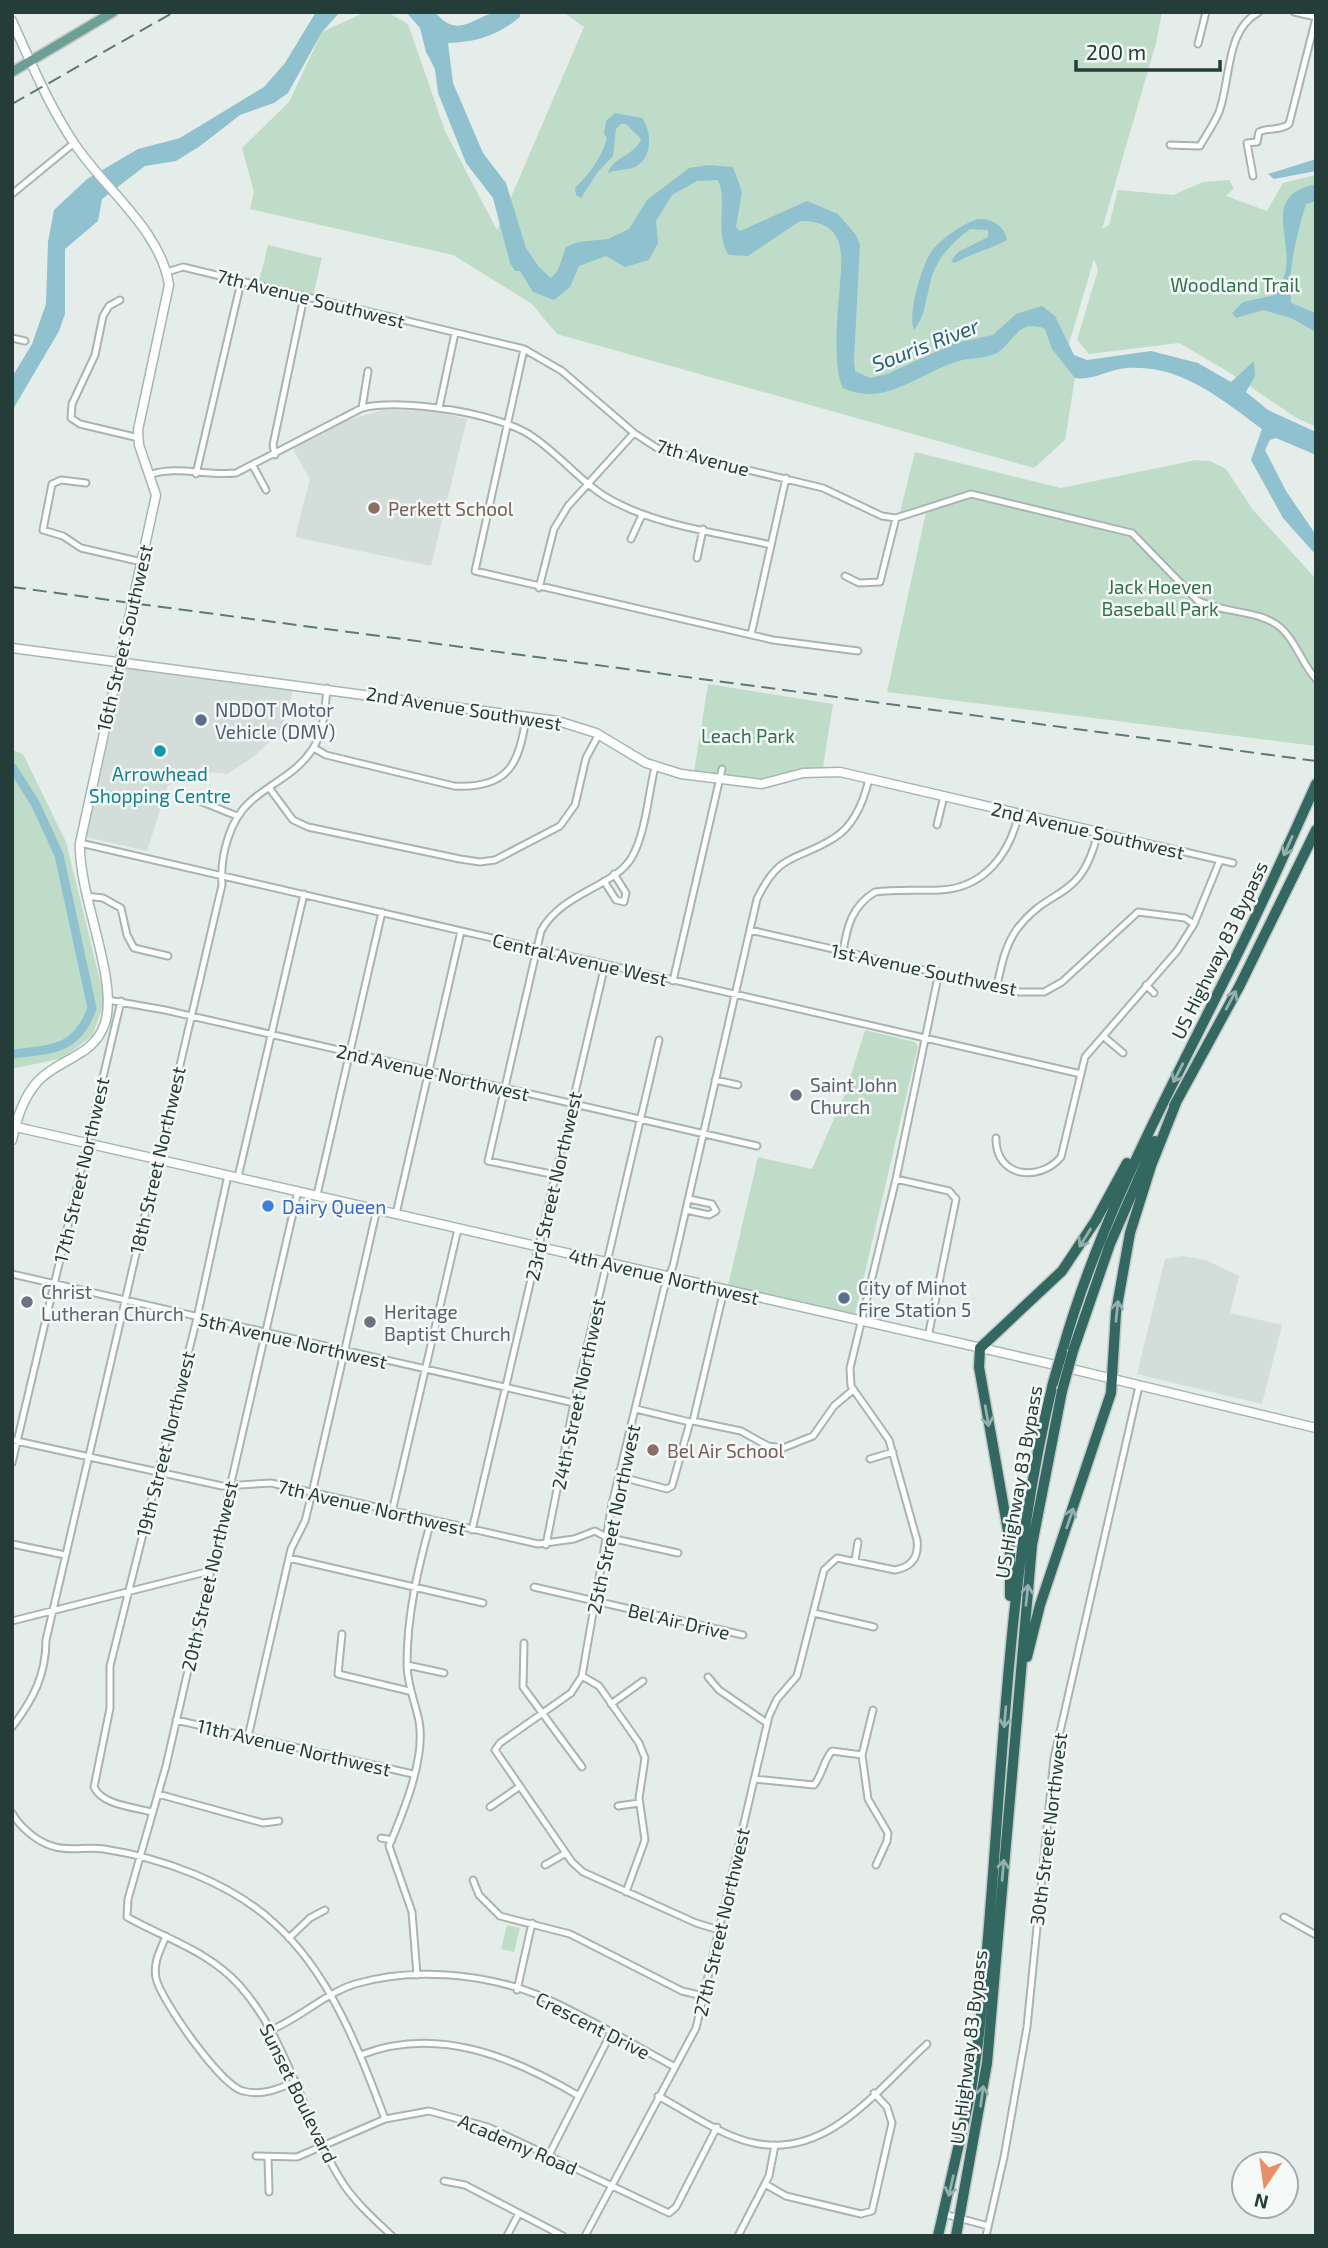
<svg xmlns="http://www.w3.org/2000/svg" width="1328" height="2248" font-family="'Exo 2',sans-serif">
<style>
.built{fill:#d3ddd9}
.green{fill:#bfdcc9}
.water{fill:#90c1ce}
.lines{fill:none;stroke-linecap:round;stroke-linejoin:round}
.river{stroke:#90c1ce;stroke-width:9}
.street-casing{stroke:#a7b5b1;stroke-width:9}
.secondary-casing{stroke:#a3b8b2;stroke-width:11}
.primary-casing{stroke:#c2c9c7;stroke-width:12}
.highway-casing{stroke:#c2c9c7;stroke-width:13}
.street{stroke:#fff;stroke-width:5}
.secondary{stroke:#fff;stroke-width:8}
.primary{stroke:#6c9f95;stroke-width:9}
.highway{stroke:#326860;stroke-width:10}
.rail{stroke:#5f7973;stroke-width:2;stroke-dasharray:14 7;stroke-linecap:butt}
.highway-bridge-casing{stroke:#c2c9c7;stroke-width:13;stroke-linecap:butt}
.highway-bridge{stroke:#326860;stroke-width:10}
.oneway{stroke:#94b0ac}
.education-dot{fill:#8d6e63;stroke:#f5f9f7;stroke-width:2.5}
.service-dot{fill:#5c6f8a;stroke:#f5f9f7;stroke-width:2.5}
.culture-dot{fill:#0f9aa8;stroke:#f5f9f7;stroke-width:2.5}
.worship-dot{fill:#6b7280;stroke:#f5f9f7;stroke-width:2.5}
.shop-dot{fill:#3f7fe0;stroke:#f5f9f7;stroke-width:2.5}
.labels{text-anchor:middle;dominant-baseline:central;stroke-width:5;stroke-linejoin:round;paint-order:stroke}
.park-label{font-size:19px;fill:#31724e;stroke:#f5f9f7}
.street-label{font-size:19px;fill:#253d38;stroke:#f5f9f7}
.education-label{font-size:19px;fill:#785e54;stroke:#f5f9f7;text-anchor:start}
.service-label{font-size:19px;fill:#4e5e75;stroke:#f5f9f7;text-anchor:start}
.culture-label{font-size:19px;fill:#0d838f;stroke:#f5f9f7}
.worship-label{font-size:19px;fill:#5b616d;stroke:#f5f9f7;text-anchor:start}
.shop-label{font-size:19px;fill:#366cbe;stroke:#f5f9f7;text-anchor:start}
.water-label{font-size:21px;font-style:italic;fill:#226376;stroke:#f5f9f7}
</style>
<rect width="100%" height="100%" fill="#e4edea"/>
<!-- built -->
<path class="built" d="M383,410L432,411L467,419L431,566L295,537L310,479L293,449L345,421Z
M123,667L294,688L281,731L252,758L227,774L200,771L183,775L168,786L147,851L86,837Z
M1182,1256L1206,1260L1239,1276L1230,1313L1282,1325L1262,1404L1137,1374L1165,1259Z"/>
<!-- green -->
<path class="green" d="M366,12H387L408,24L445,131L497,230L584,27L563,12H1162L1156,43L1102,229L1109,225L1118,190L1173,195L1203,182L1229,180L1234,188L1226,196L1267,211L1283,183L1316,175V427L1295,417L1227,371L1179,343L1089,354L1077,340L1098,270L1094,259L1068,347L1075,378L1065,440L1034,468L557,334L532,304L453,255L250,209L254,192L242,148L289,102L322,32Z
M268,245L322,258L313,295L259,282Z
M915,452L1061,488L1196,460L1210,461L1226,469L1253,510L1316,579V746L887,692L928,503L900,512Z
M708,684L833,704L823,767L762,782L694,771Z
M12,750L23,754L66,842L105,1001L92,1036L63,1058L12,1069Z
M865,1030L915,1042L918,1046L855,1315L728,1286L758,1157L812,1169L845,1094Z
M507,1925L520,1928L514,1952L501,1949Z"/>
<!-- water -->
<path class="water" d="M316,12H340L322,32L288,93L274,103L240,115L200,146L176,161L145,166L102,199L98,221L65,249V314L59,331L12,411V377L32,344L46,304L48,242L54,210L87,179L138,149L180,138L264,87L285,63Z
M406,12H435C458,40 472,17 497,12C504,11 513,12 520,12V17C497,36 477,42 448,43L453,83L483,153L506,183L526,248L539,267L551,278L558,270L566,247L578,242L608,239L629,229L647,200L689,168L708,165L733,167L742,192L736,227L740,231L807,201L838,214L856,235L860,245L854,359L855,371L870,378L887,374L955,343L993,335L1016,314L1042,306L1055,316L1074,355L1087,360L1151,351L1198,363L1231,382L1254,361L1255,376L1246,392L1268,410L1316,432V455L1276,438L1270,440L1265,450L1286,491L1316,535V555L1283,518L1251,460L1262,429C1221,399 1181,364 1127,368C1109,369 1093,381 1075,378L1052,349L1045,329C1021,319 1016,337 1001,350C991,359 972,357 959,361C920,372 885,408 843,388C833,369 837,319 839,297C841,261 852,221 800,221L748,256L729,255C713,233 729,194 717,180L697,181L672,195L656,221L658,243L649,260L625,267L606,256L579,266L570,287L554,300L533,292L520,271H515L510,263L493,198L466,163L438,93L435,69L426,52L420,28Z
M615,113L642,118C652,131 653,158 635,167C626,171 617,169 608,173C612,157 635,156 641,139L626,124H621L616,129L613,156L597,173L581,198L576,195L575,188C590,173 601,159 607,138L604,134L606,121Z
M1316,159V171L1274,179L1268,174Z
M1316,184V201L1306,204C1296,238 1288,267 1291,303L1316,313V332L1291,318L1263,310L1236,318L1232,313L1243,302L1275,295C1279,287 1285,278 1286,269C1291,233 1263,195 1316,184Z
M978,219C991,218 1005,226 1007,240C991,249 972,253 955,263L951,261L958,252L988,237V230L970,229C949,245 934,261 929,288C925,304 925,316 914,330C907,315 923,257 936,246C944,237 966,222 978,219Z"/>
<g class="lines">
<!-- river -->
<path class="river" d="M12,767L35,803L59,855L92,1008C77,1050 54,1049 12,1054"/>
<!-- street casing -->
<g class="street-casing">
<path id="street" d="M1294,12L1316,17
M1198,44L1206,12
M1170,145L1200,146C1206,135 1214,124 1219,112C1231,80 1225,30 1259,12
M1253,176L1247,143L1257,142L1259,132C1269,127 1281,131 1289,124L1316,18
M12,194L74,143
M167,272L183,267L524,349L562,371L634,433L657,448L823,488L882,516L896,518L971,494L1132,533L1197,600C1222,614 1260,609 1281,628C1296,641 1302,664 1316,679
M120,300L109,306L103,316L95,355L72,404L71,418L80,424L139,438
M12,338L25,341
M524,349L475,571L773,640L858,651
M362,408L368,371
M439,408L455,333
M275,455L273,445L304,297
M253,466L266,490
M152,474C177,466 208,476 236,473L362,408C402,398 500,413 533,437C563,457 584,487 617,503C664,527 720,533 771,545
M196,474L241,282
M86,483L61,480L52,484L43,530L63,536L81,548L142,562
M631,539L642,515
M697,558L703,529
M845,576L859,583L880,582L896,518
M539,588L554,529L568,506L634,433
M751,635L786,478
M314,748L326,755L454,786C508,789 520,764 526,716
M270,789L293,820L308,827L460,859L480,862L495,860L560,826L575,805L586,758L599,734
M200,801L237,816
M937,825L944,796
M80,843L1081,1074
M604,881L616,900L624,902L626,893L614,874
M86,896L103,898L121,908L127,935L134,948L168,956
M750,930L1020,992H1044L1062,982L1138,912L1185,918L1194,924
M843,952C847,926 852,906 875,892C897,889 918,891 940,890C985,888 1010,853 1019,813
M673,981L722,769
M1146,985L1154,993
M997,986C1001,966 1005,946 1017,929C1051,884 1081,904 1098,832L1233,863
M108,1000L165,1010L757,1146
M1103,1036L1123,1053
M715,1080L738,1085
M996,1138C995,1177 1039,1183 1061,1157L1085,1057L1177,951L1194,924L1220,860
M556,1175L488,1161L541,931C562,892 615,887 632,857C646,832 648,795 655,767
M238,1177L304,894
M896,1179L949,1191L956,1199L928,1337
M298,1191L166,1766L128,1899L127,1917C166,1939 209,1951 240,1986C291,2044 303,2122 344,2185C357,2204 375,2220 392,2236
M317,1195L382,912
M686,1210L709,1215L716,1211L712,1204L689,1199
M396,1214L461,931
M12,1274L574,1403
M636,1409L690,1422
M693,1421L741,1431L768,1446L783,1448L813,1436L834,1406L853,1390
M12,1440L222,1486L271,1483L538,1544L574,1539L595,1531L606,1537L678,1553
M870,1459L893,1452
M12,1463L121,1001
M619,1472L629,1479L667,1489L672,1486L690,1422L693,1421L724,1290
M392,1512L458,1229
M472,1530L605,965
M12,1544L65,1555
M546,1545L574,1403L659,1040
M289,1558L483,1603
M855,1560L858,1542
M534,1587L743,1635
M814,1613L874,1627
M12,1621L210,1571
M342,1634L338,1674L409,1691
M524,1643L523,1687L582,1767
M407,1665L444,1673
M582,1676L599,1686L639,1743L645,1758L639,1798L645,1840L626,1892
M708,1677L719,1690L767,1723
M611,1704L643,1681
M176,1720L413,1774
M12,1727C33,1700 46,1675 46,1640L222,885C220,857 229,820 251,801C271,783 296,774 312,750C324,732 325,709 327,688
M248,1737L291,1549L305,1521L312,1493L377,1209
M862,1755L868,1799L888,1833L887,1841L876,1865
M754,1779L814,1785C823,1774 823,1761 832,1751L862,1755L873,1710
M158,1794L263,1823L279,1821
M618,1806L639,1803
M490,1807L519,1787
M152,1812C133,1807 102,1805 94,1787L110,1708V1666L197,1318L228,1175
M12,1813C20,1827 36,1841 52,1846C68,1852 87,1846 104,1849C162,1858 229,1882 273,1922C330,1972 359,2050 385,2119
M381,1838L392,1840
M545,1865L566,1853
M473,1880L479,1895L500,1916L570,1934L682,1991L703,1996
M1284,1917L1316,1935
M719,1930L696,1923L583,1872L572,1862L495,1750L500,1743L571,1693L582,1676L612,1504L664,1289L673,1266L757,899C780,851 796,862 834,838C854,826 864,800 869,779
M166,1936C160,1951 153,1962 156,1978C160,1999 221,2086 243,2091C262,2096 279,2089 296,2081
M289,1938L310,1918L325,1910
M417,1975L412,1912L389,1846C403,1813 426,1758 419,1721C415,1701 407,1685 407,1664C407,1615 418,1567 431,1521
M517,1990L532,1923
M271,2030C300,2018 324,1994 355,1984C411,1967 483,1973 538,1995C585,2015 630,2043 675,2067
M361,2055C437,2025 513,2057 579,2096
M658,2096C688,2112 721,2136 754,2143C828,2159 879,2088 927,2044
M550,2153L611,2033
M256,2156L297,2157L385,2119L429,2111L488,2127L669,2213L676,2207L717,2127
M268,2158L269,2192
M444,2181L465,2185L563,2236
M765,2184L786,2196L861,2214L872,2211L892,2123L887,2107L874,2093
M944,2214L988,2226
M507,2236L519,2213
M585,2236L696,2028L769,1716L777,1699L797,1676L824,1570L837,1558L895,1570C912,1567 919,1557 917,1540L889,1440L851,1386L850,1368L896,1179L939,972
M738,2236L769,2176L775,2145
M986,2236L1004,2157L1027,2027L1054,1758L1139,1386"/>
</g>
<!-- secondary casing -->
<g class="secondary-casing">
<path id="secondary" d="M12,21C31,63 50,108 76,146C106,190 161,231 169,285L138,430L139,445L156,495L80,843C78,895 119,980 105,1023C94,1057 60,1058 38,1081C23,1098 17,1118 12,1140
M12,648L558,721L596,733L646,763L681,774L762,784L803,773L840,772L1098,832
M12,1126L1051,1364L1316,1428"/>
</g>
<!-- primary casing -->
<g class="primary-casing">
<path id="primary" d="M12,72L113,12"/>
</g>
<!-- highway casing -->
<g class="highway-casing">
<path id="highway" d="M1174,1106L1240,985L1316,830
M1073,1351L1110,1244L1155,1141
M1062,1352C1099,1220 1165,1100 1226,977C1258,914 1287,849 1316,784
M1010,1596V1542L979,1367L980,1348L1062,1271L1096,1220L1127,1163
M1027,1657L1040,1605L1111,1393L1116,1312L1130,1233L1151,1166L1176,1103
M938,2236L971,2091L978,2043C1003,1823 1000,1599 1053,1383
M956,2236L987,2063L1032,1545L1062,1391"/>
</g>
<!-- street -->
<use href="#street" class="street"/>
<!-- secondary -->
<use href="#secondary" class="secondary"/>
<!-- primary -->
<use href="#primary" class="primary"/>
<!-- highway -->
<use href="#highway" class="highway"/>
<!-- rail -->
<path class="rail" d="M12,104L174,12
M12,587L1316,761"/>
<!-- highway-bridge casing -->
<g class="highway-bridge-casing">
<path id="highway-bridge" d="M1053,1383L1062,1352
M1062,1391L1073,1351"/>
</g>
<!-- highway-bridge -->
<use href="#highway-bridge" class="highway-bridge"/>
</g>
<!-- one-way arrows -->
<defs><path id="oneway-shaft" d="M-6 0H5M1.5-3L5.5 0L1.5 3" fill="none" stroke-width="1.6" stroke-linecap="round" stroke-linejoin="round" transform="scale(1.75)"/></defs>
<g class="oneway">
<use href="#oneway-shaft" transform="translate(1288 846) rotate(114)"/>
<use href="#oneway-shaft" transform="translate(1231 1000) rotate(-62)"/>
<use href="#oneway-shaft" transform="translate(1178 1073) rotate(117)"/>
<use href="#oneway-shaft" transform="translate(1085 1238) rotate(122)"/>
<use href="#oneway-shaft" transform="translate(1117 1311) rotate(-84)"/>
<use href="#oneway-shaft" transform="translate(987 1416) rotate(80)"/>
<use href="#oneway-shaft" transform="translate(1070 1518) rotate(-71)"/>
<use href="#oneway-shaft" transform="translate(1027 1595) rotate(-84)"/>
<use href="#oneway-shaft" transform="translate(1005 1717) rotate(95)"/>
<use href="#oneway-shaft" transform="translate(1003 1870) rotate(-85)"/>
<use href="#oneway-shaft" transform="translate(982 2096) rotate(-82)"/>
<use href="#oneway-shaft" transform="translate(951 2186) rotate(103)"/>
</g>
<!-- markers -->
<g class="education-dot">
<circle cx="374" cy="508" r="7"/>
<circle cx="653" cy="1450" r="7"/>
</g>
<g class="service-dot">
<circle cx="201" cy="720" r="7"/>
<circle cx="844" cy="1298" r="7"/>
</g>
<circle class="culture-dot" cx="160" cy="751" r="7"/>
<g class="worship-dot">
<circle cx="796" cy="1095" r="7"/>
<circle cx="27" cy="1302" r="7"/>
<circle cx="370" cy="1322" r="7"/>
</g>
<circle class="shop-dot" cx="268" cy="1206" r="7"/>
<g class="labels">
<!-- park labels -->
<g class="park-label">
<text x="1235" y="284">Woodland Trail</text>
<text x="1160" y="586">Jack Hoeven<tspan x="1160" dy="22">Baseball Park</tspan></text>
<text x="748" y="735">Leach Park</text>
</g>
<!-- street labels -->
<g class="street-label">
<text transform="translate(311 298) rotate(14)">7th Avenue Southwest</text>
<text transform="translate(703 457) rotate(15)">7th Avenue</text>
<text transform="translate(124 638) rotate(-77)">16th Street Southwest</text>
<text transform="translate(464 708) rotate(9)">2nd Avenue Southwest</text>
<text transform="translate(1088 830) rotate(13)">2nd Avenue Southwest</text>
<text transform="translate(1219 950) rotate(-64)">US Highway 83 Bypass</text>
<text transform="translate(580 959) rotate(13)">Central Avenue West</text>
<text transform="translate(924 969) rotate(12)">1st Avenue Southwest</text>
<text transform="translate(433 1072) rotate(13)">2nd Avenue Northwest</text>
<text transform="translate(157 1160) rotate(-77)">18th Street Northwest</text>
<text transform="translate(81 1170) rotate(-77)">17th Street Northwest</text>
<text transform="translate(553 1186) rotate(-77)">23rd Street Northwest</text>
<text transform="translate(664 1276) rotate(13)">4th Avenue Northwest</text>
<text transform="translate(293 1340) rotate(13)">5th Avenue Northwest</text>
<text transform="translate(578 1394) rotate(-78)">24th Street Northwest</text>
<text transform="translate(165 1444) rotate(-76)">19th Street Northwest</text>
<text transform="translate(1018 1482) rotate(-80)">US Highway 83 Bypass</text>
<text transform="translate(372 1507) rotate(13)">7th Avenue Northwest</text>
<text transform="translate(613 1519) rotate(-78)">25th Street Northwest</text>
<text transform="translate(209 1576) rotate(-77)">20th Street Northwest</text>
<text transform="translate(679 1621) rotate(13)">Bel Air Drive</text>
<text transform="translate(294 1747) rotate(13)">11th Avenue Northwest</text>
<text transform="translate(1048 1829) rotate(-83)">30th Street Northwest</text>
<text transform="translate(721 1922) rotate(-77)">27th Street Northwest</text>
<text transform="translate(593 2025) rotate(27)">Crescent Drive</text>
<text transform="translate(968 2047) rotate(-83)">US Highway 83 Bypass</text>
<text transform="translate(299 2093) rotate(64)">Sunset Boulevard</text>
<text transform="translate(518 2144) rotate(23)">Academy Road</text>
</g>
<!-- education labels -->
<g class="education-label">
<text x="388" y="508">Perkett School</text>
<text x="667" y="1450">Bel Air School</text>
</g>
<!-- service labels -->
<g class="service-label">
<text x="215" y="709">NDDOT Motor<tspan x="215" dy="22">Vehicle (DMV)</tspan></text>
<text x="858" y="1287">City of Minot<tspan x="858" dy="22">Fire Station 5</tspan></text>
</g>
<!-- culture labels -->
<g class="culture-label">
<text x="160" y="773">Arrowhead<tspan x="160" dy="22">Shopping Centre</tspan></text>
</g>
<!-- worship labels -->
<g class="worship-label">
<text x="810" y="1084">Saint John<tspan x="810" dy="22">Church</tspan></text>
<text x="41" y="1291">Christ<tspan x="41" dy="22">Lutheran Church</tspan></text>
<text x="384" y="1311">Heritage<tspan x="384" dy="22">Baptist Church</tspan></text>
</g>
<!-- shop labels -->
<g class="shop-label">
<text x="282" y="1206">Dairy Queen</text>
</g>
<!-- water labels -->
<g class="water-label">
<text transform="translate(925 344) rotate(-21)">Souris River</text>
</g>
</g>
<!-- border -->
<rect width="1328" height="2248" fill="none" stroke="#253d38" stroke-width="28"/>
<!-- north arrow -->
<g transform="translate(1265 2185) rotate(193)"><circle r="33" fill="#f5f9f7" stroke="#a2aeab" stroke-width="2"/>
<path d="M0-5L12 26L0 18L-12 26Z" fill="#e98e66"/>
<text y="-10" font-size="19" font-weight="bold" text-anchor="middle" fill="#253d38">N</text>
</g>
<!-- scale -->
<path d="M1076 60v10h144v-10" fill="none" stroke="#253d38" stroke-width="3.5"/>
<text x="1086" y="60" font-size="21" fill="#253d38" stroke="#f5f9f7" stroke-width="5" paint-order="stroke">200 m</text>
</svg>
